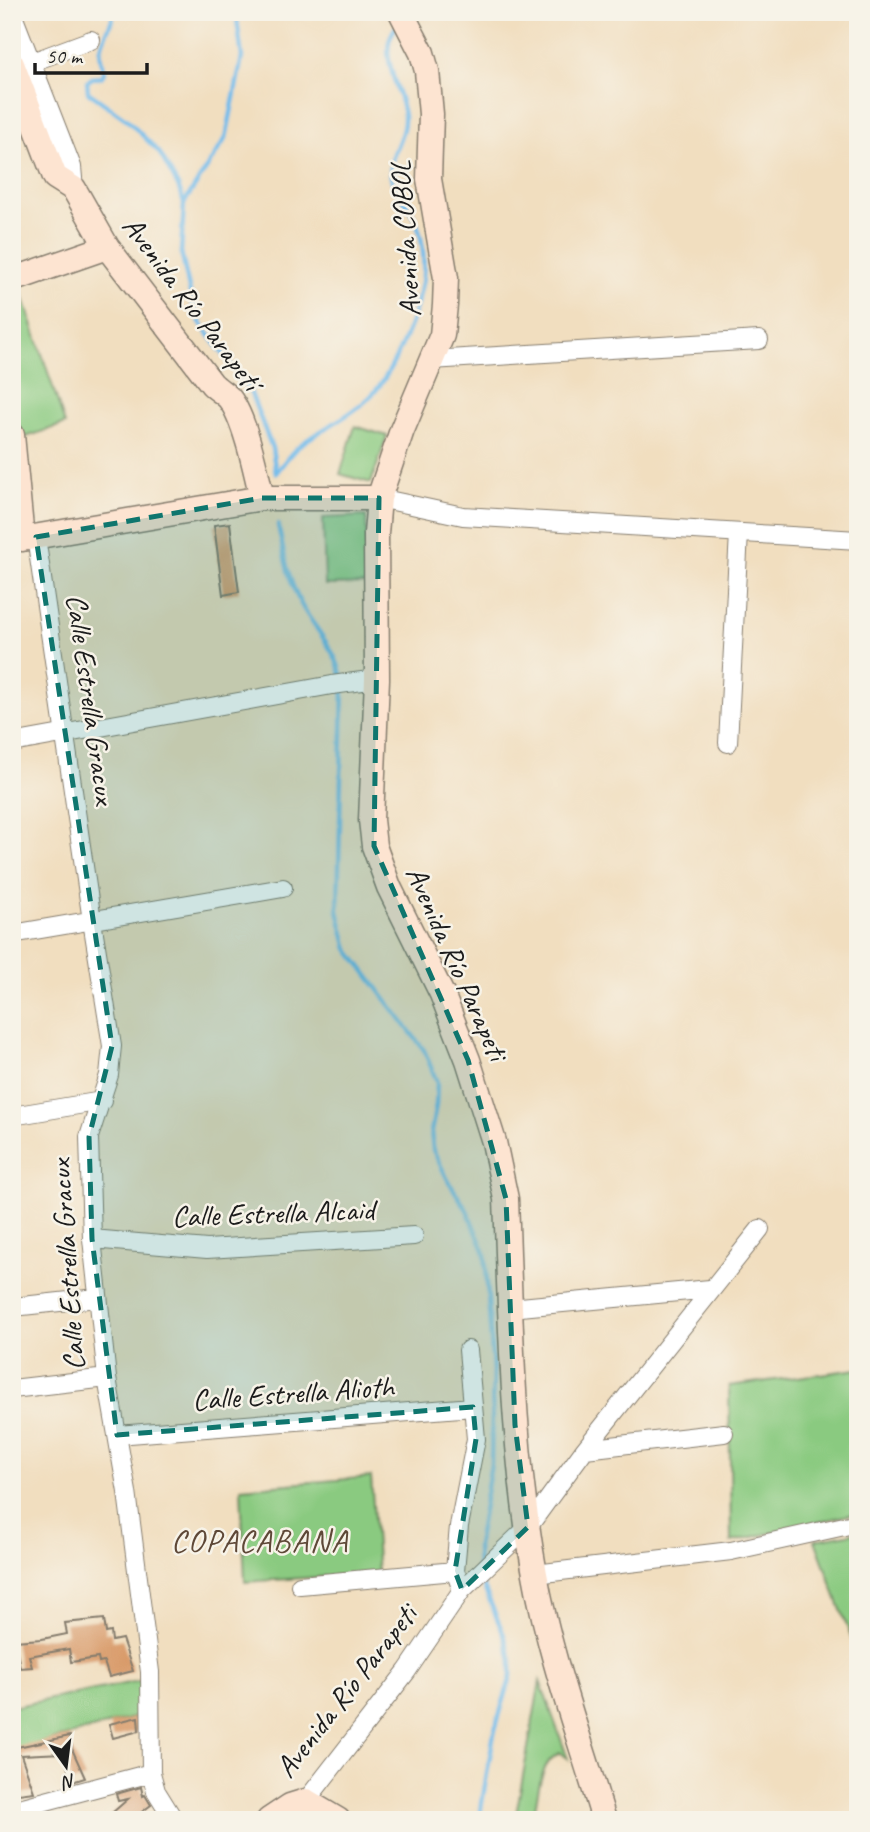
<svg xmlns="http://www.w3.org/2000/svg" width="870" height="1832" font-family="Caveat,sans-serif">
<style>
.green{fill:#8aca80;stroke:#53734e;stroke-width:2}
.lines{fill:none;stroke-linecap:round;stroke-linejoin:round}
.stream{stroke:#72bceb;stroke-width:4.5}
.building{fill:#d99b6a}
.street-casing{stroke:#867d6e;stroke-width:20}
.secondary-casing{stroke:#867d6e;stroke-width:27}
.street{stroke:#fff;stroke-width:18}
.secondary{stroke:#fde4d1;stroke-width:24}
.marked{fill:#0f766e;fill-opacity:0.2;stroke:#0f766e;stroke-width:5;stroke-dasharray:14 9;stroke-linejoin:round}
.labels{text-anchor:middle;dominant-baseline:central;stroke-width:5;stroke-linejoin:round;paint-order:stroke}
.street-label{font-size:30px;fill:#1c1c1c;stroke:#f7f3e8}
.neighbourhood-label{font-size:32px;letter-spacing:2px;fill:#5e4837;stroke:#f7f3e8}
</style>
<rect width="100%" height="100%" fill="#f7f3e8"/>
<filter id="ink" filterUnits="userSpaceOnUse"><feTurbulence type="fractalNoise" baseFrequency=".0143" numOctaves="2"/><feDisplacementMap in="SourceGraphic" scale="14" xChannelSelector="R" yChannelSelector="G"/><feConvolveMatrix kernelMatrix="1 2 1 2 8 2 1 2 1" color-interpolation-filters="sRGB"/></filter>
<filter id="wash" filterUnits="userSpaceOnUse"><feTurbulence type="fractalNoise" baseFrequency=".00686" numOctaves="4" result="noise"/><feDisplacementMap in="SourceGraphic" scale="28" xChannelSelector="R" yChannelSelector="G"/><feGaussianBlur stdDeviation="1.57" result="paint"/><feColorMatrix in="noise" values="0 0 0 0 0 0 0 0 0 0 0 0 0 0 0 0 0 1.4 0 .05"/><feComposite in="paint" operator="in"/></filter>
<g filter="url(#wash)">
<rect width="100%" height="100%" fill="#f1debf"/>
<!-- green -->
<path class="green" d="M21,290L65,424L23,438L12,407V293Z
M355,426L387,436L371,483L340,474Z
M366,516L368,584L325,585L323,518Z
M858,1369V1513L731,1542L729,1386Z
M371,1477L378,1573L245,1582L241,1488Z
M858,1532V1656L815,1540Z
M143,1680V1715L12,1751V1707Z
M540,1681L568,1759L560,1753C538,1762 538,1798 533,1820H515Z"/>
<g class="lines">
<!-- stream -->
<path class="stream" d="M114,12C108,38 93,45 105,72L101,77L92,78L87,82L88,92L126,119L159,152L178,186L184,203L181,252L192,302L200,322L250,391L272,448L276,473
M184,203L226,138L242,57L236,12
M276,473C283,464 291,452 300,445C322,428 350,417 370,397C394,373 419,309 423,276C425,251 421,225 407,205C402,196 393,188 391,177C387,156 406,137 404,116C401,88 374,49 398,25
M278,525C284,553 288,582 303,608C316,630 339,654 342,680
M343,689L338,911L348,949L424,1050L437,1082L436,1105L431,1132L433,1150L449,1182L467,1210L485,1253L493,1371L491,1464L477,1546L478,1570
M479,1820L494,1733L511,1676V1659L504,1635L480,1578"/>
</g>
<g id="blocks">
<!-- building -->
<path class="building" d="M230,523L239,592L223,595L214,525Z
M104,1619L106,1633L111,1632L112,1641L122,1639L133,1671L109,1677L104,1662L99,1663L98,1658L71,1662L69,1649L29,1656L32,1667L20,1668L15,1641L42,1639L67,1634L65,1623Z
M138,1717L139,1731L113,1738L109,1724Z
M12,1736L17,1747L70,1736L72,1749L85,1778L72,1782L63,1753L21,1755L34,1792L19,1794L12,1774Z
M141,1787L143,1796L145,1795L151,1805L131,1820H104L128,1799L118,1801L116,1794Z"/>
</g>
</g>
<g filter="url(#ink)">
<use href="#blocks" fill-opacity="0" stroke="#867d6e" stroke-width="2"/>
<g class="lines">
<!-- street casing -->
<g class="street-casing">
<path id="street" d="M12,13L72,167L74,189
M32,62L91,40
M431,360L759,340
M379,498L463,516L858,540
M36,537L92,921L112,1046L109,1075L89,1137L92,1239L107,1378L127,1492L150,1672L151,1773L156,1791L174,1820
M12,743L332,685L377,679
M728,743L739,533
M12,934L283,888
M12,1116L102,1101
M92,1239L207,1249L414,1236
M13,1307L97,1298
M510,1308L710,1289
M12,1389L107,1378
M117,1435L473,1407
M585,1449L724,1433
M535,1574L731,1551L858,1523
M300,1585L455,1571
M462,1590L455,1571L459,1526L476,1439L468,1350
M306,1801L407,1671L462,1590L528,1527L585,1449L760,1229
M12,1810L151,1773"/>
</g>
<!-- secondary casing -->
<g class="secondary-casing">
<path id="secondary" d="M401,12L422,53L427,71L431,114L429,179L446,278L445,305L442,335L402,430L379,498L376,534L377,679L371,820L374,846L389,887L442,994L468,1060L494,1142L506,1199C511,1324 512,1451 535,1574C550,1658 580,1739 604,1820
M12,64L55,177L74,189L107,247L212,384C217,389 224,393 229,398C245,418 256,472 262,498
M12,280L107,247
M12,435L22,539L262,498H379
M269,1820L290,1806L306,1801L338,1820"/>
</g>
<!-- street -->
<use href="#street" class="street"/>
<!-- secondary -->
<use href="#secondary" class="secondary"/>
</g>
</g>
<!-- marked area -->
<path class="marked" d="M262,498H379L374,846L468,1060L506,1199L515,1425L528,1527L462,1590L455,1571L476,1439L473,1407L117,1435L92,1239L89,1137L112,1046L36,537Z"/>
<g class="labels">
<!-- street labels -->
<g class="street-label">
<text transform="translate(405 239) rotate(-94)">Avenida COBOL</text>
<text transform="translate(192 303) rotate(53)">Avenida Río Parapetí</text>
<text transform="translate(91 699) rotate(82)">Calle Estrella Gracux</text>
<text transform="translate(457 963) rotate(66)">Avenida Río Parapeti</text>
<text transform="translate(273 1213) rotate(-2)">Calle Estrella Alcaid</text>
<text transform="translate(67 1265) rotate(-94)">Calle Estrella Gracux</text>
<text transform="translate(293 1393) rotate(-4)">Calle Estrella Alioth</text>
<text transform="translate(346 1691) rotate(-52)">Avenida Río Parapeti</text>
</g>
<!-- neighbourhood labels -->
<g class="neighbourhood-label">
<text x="260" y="1540">COPACABANA</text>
</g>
</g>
<!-- margin -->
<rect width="870" height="1832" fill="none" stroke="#f7f3e8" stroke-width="42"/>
<!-- north arrow -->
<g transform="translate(66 1766) rotate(166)" stroke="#f7f3e8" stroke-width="5" paint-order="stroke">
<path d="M0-5L12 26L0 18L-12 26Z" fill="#1c1c1c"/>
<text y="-10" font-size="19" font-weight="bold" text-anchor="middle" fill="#1c1c1c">N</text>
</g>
<!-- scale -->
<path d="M35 63v10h112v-10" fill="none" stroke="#1c1c1c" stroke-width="3.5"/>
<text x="46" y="63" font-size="21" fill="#1c1c1c" stroke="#f7f3e8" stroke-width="5" paint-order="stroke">50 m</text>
</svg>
